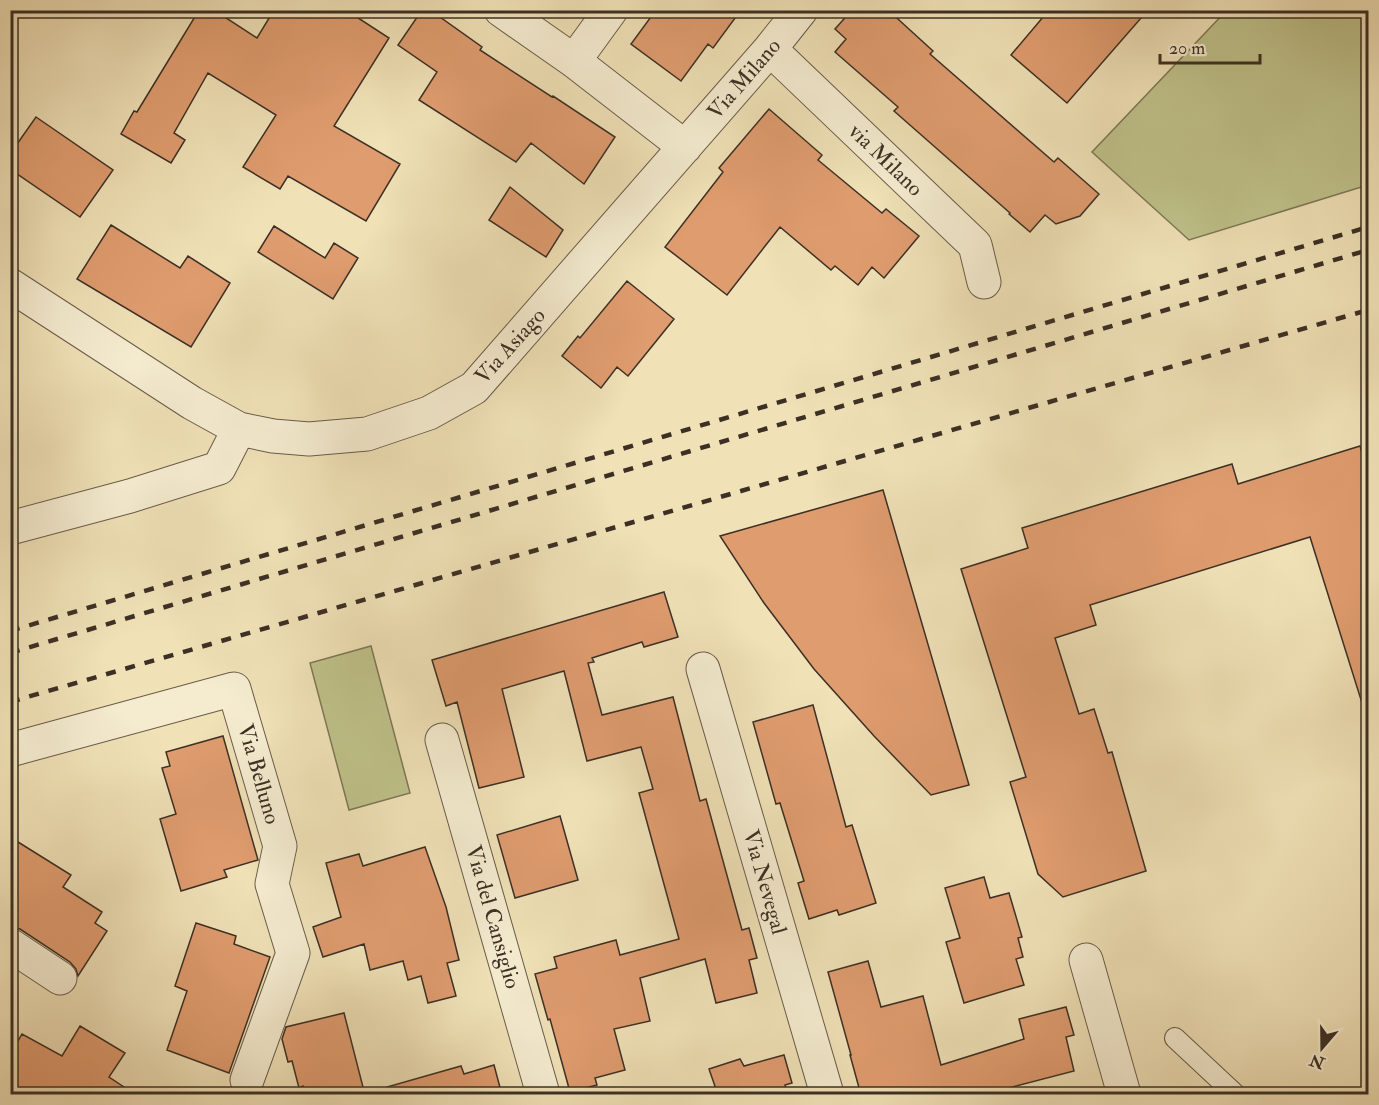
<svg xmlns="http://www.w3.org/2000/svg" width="1379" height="1105" font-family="'IM FELL Double Pica',serif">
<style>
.green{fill:#bfc18a;stroke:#7e7858;stroke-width:1.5}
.building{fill:#df9c6f;stroke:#3c3025;stroke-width:1.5}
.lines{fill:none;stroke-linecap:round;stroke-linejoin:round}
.lane-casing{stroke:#695c4a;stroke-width:22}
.street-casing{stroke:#695c4a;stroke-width:35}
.lane{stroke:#f5ecd0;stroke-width:20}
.street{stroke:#f5ecd0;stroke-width:33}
.rail{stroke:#3c3025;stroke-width:4.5;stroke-dasharray:10 10;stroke-linecap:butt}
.labels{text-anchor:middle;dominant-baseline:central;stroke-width:5;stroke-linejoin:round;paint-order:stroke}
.street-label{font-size:22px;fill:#3c3025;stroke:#f5ecd0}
</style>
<rect width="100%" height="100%" fill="#f0e1b7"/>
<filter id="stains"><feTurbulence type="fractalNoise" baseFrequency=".00333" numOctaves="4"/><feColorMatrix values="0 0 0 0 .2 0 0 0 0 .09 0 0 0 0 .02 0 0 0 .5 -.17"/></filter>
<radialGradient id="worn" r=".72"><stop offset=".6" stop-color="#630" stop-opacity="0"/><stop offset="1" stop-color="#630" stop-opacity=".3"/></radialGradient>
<!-- green -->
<path class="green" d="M1226,11H1368V185L1189,240L1092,152Z
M371,646L410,793L349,810L310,663Z"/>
<!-- building -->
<path class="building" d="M199,10H214L257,38L274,10H346L389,38L334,126L400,164L366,221L288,176L280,189L243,167L276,115L208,73L174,133L185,140L171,163L121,134L134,111L137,112Z
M422,10H430L482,47L480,50L552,97L553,96L615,137L584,184L531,143L516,162L419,100L437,72L398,45Z
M656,10H741L713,48L708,44L681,81L631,44Z
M852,10H888L933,51L930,54L1054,162L1058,158L1099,194L1080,216L1056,224L1045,215L1030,232L1009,214L1010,213L894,111L898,107L835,52L846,39L835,29Z
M1049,10H1148L1067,103L1011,55Z
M769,109L822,155L818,160L882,213L886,209L919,236L884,278L872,267L858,285L835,266L831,270L780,227L727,295L665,247L723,172L719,168Z
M36,117L113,170L80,217L10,169V154Z
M510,187L563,230L546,257L489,220Z
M111,225L180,268L188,256L230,283L191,347L77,279Z
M274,226L325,258L334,243L358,258L333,299L258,252Z
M627,281L674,319L628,376L617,367L601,388L562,356L578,336L580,338Z
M1360,446L1368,472V702L1362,703L1310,537L1090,605L1096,625L1055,638L1079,714L1094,709L1108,753L1112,752L1146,871L1063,897L1038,874L1010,782L1026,777L961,569L1028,548L1022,528L1232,464L1238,484Z
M883,490L969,785L931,795L874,736L814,669L764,603L720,536Z
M664,592L678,637L644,647L642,642L592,658L594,662L588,663L602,715L673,697L700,801L706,799L742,930L749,928L757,958L749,960L757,993L716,1003L705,959L640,978L650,1021L614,1029L625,1070L595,1078L597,1085L570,1092L550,1019L548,1020L535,974L557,968L554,957L616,940L620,955L679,939L639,793L653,789L641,747L587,761L564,671L502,689L524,777L479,788L457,702L446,706L432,660Z
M813,705L846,827L852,825L876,903L839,915L837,910L809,919L798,883L804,881L780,803L776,804L753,722Z
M223,736L258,860L224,870L227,877L181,891L160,819L176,814L162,768L170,766L166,752Z
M560,816L578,880L515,898L497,835Z
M10,837L71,875L63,887L102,912L95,923L107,931L78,976L76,969L70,962L20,929L10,926Z
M425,847L446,907L459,960L447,963L456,996L428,1003L421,976L408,980L403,961L370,970L364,944L323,957L313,927L341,917L326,863L359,854L363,866Z
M984,877L990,898L1009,893L1022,937L1018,938L1023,957L1016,959L1024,985L964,1003L946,942L960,938L945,888Z
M196,923L236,936L234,944L270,957L229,1073L167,1050L187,991L175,986Z
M868,961L881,1007L923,996L941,1065L1024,1039L1019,1019L1066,1007L1074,1035L1066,1037L1074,1071L1008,1088L1010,1095H861L850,1055H851L828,972Z
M344,1013L365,1095H305L303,1086L299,1088L292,1061L288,1062L282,1039L286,1027Z
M80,1026L125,1053L109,1077L136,1095H10V1055L22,1034L62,1056Z
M784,1055L792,1083L785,1085L788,1095H718L709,1069L740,1059L744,1066Z
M494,1065L502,1095H388L387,1087L461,1066L464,1074Z"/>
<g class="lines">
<!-- lane casing -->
<g class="lane-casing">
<path id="lane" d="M1175,1038L1235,1094"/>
</g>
<!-- street casing -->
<g class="street-casing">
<path id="street" d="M501,10L574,61L685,147
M770,49L975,245L984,282
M574,61L611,10
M10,285L192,403L239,429L273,436L309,439L367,434L429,413L474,388L770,49L801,10
M10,528L130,496L219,468L239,429
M703,669L827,1094
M442,740L543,1094
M10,750L234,689L280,846L272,884L293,953L247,1080
M10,945L60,978
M1086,960L1124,1094"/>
</g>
<!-- lane -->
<use href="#lane" class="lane"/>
<!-- street -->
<use href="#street" class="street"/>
<!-- rail -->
<path class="rail" d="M10,631L1368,227
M10,653L1368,250
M10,702L1368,310"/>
</g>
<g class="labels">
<!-- street labels -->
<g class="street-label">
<text transform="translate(744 79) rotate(-49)">Via Milano</text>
<text transform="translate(886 160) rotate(44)">via Milano</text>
<text transform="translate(510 346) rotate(-48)">Via Asiago</text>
<text transform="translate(259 774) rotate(74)">Via Belluno</text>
<text transform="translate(765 882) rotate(74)">Via Nevegal</text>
<text transform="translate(493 917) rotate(74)">Via del Cansiglio</text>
</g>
</g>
<!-- margin -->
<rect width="1379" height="1105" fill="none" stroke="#f0e1b7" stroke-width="36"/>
<rect x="12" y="12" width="1355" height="1081" fill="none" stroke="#3c3025" stroke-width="3"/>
<rect x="18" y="18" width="1343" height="1069" fill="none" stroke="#3c3025" stroke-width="1.5"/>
<!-- north arrow -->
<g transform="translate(1322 1048) rotate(200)" stroke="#f5ecd0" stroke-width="4.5" paint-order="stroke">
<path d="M0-4.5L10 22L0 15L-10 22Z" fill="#3c3025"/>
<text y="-9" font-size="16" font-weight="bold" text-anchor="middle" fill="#3c3025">N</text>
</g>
<!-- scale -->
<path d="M1160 54v9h100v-9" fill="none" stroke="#3c3025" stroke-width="3"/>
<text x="1169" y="54" font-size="18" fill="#3c3025" stroke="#f5ecd0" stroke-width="4.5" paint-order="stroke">20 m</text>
<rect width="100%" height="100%" filter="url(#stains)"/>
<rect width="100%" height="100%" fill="url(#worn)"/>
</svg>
